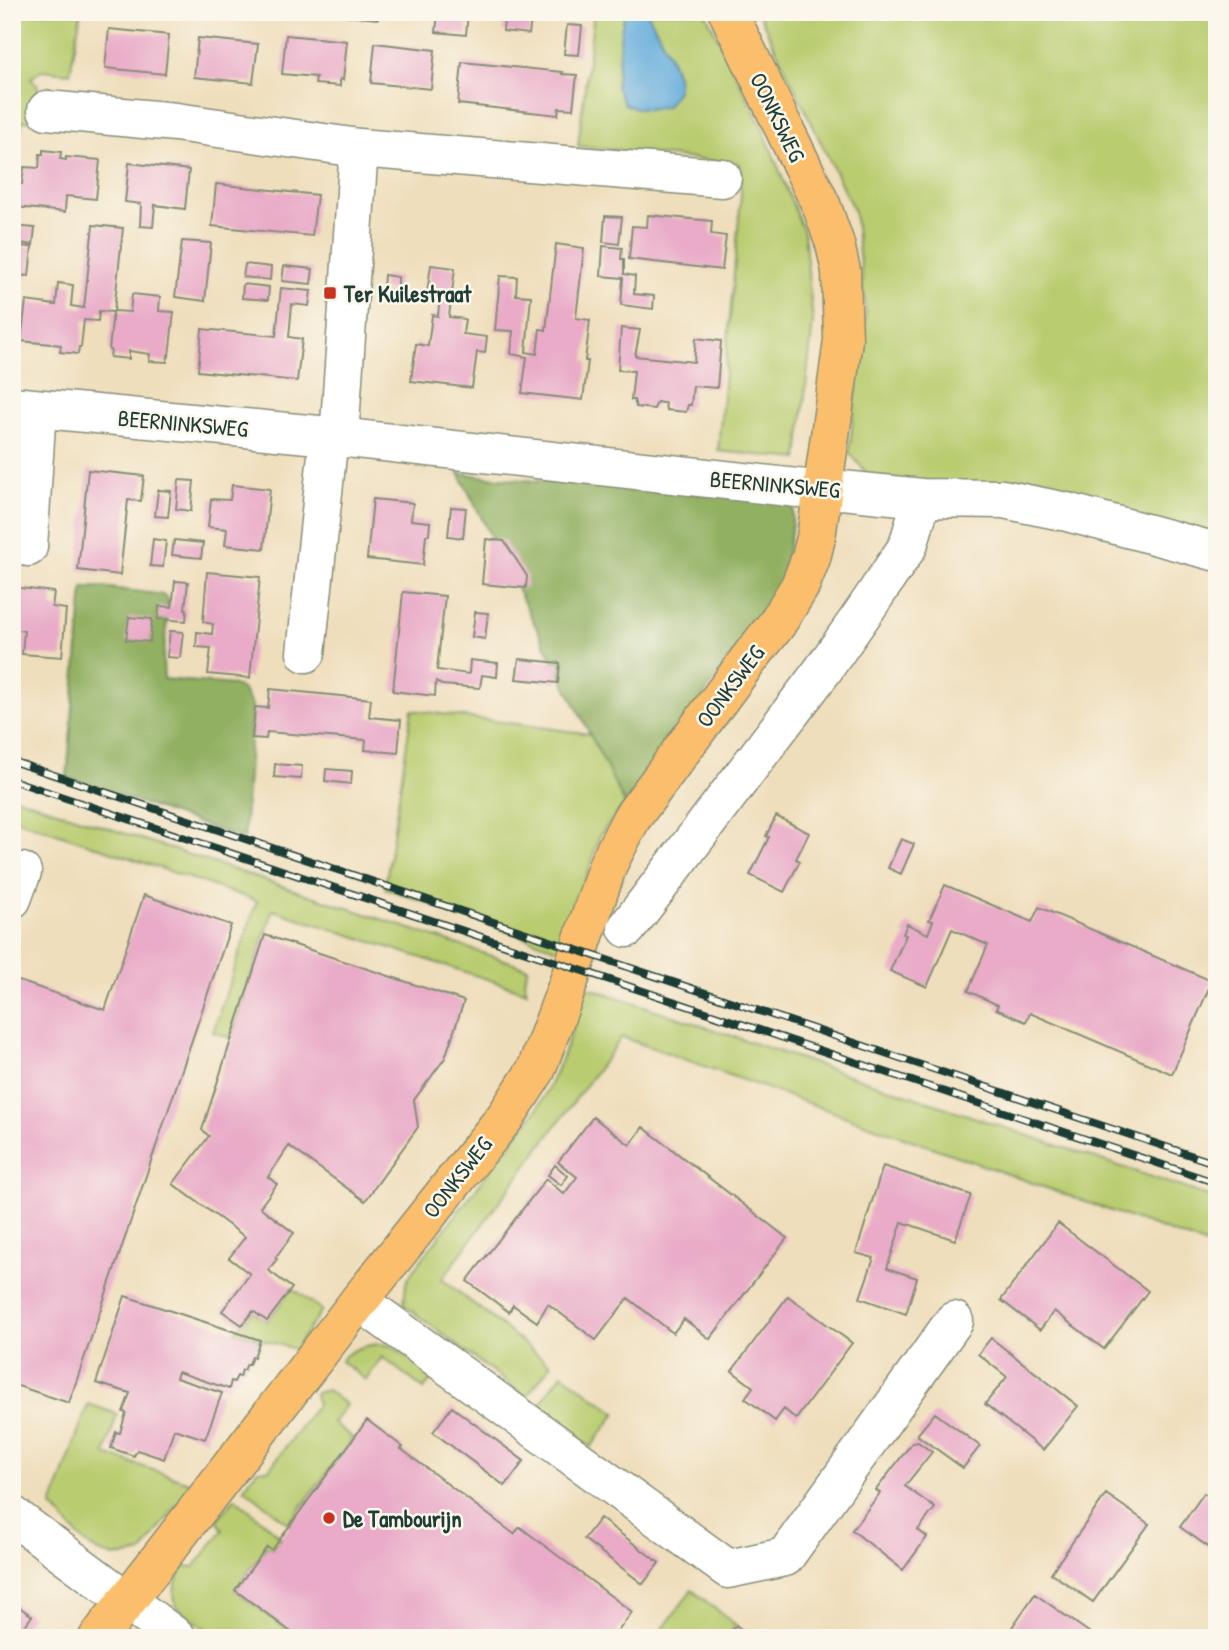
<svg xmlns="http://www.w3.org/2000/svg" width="1229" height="1650" font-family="'Patrick Hand',sans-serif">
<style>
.green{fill:#b9cc70;stroke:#6c8452;stroke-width:2}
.forest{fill:#92b062;stroke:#58764b;stroke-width:2}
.water{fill:#63acdb;stroke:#417488;stroke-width:2}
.building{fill:#e9abc8}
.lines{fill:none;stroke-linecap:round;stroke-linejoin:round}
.minor-casing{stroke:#878e78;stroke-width:41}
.major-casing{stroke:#878e78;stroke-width:41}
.minor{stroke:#fff;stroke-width:38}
.major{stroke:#fabe6d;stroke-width:38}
.rail-casing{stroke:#1f3d34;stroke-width:8}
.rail{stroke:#fbf7ec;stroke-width:5;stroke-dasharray:16;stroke-linecap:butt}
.poi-dot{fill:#c8321e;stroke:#fbf7ec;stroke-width:2.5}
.labels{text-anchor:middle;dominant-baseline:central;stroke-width:5;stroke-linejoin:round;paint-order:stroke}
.street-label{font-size:23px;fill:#1f3d34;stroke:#fbf7ec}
.poi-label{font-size:23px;font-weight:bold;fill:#1f3d34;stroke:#fbf7ec;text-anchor:start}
</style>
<rect width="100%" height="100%" fill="#fbf7ec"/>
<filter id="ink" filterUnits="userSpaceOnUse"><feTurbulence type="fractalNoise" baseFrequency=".0143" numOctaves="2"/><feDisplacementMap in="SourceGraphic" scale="14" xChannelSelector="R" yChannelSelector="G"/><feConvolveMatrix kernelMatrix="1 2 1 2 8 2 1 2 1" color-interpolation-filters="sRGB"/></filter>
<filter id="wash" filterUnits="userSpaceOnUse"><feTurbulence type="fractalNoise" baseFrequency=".00686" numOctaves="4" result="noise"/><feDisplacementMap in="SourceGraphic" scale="28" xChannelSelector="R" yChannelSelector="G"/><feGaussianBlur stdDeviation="1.57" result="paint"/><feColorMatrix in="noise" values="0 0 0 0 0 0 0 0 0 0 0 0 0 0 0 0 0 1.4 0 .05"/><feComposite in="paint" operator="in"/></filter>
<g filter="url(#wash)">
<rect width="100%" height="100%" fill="#efdebc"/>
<!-- green -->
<path class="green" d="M12,12H81L70,73L42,70L31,78L38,86L36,121H22L21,130H12Z
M594,12H625L624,14L671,62L647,12H705L763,129L804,233L813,322L798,459L718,451L741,195L740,164L578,146Z
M758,12H1217V537L868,475L849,452L866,312L854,211Z
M412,710L590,734L625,804L600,835L563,951L385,888Z
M12,796L528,968L524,980L527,992L273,910L231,1038L213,1032L257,901L12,818Z
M587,987L1217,1199V1245L1215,1248L622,1037L442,1279L551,1365L526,1397L404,1305L406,1283L412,1272L537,1109C560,1070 572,1030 587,987Z
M292,1288L322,1310L295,1349L235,1332L253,1311L267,1321Z
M380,1344L391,1346L434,1376L424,1389L382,1357L366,1380L341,1361C350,1348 366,1345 380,1344Z
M562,1374L616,1413L591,1447L537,1407Z
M327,1390L346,1405L333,1423L353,1438L291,1521L290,1525L244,1488L257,1470L269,1469L317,1405L315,1393Z
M88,1404L117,1414L105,1454L192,1483L142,1553C93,1566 82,1538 52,1506Z
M235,1498L281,1537L272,1550L267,1547L235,1590L286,1629L280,1638H217L176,1606C172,1590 175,1579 185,1566L194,1567L223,1530L217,1520Z
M692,1590L736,1625L729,1635L733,1638H656Z"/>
<!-- forest -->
<path class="forest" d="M459,473L487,477L794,501L791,531L780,590L625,804Z
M102,587L164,595L169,601L163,660L164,679L234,685L242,689L252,706L244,839L67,777L83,588Z"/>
<!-- water -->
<path class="water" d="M625,12H647C655,27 680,71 678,86C677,93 671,100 667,106C648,110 643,111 624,104L616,87L621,30Z"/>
<g id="blocks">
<!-- building -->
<path class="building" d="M349,12H379L378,19L348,16Z
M438,12H468L466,35L436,32Z
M504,18L531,21L529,34L503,31Z
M567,25L582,26L579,55L564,54Z
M109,29L169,35L165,74L105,68Z
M286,35L347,41L343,80L340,79V86L315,84L316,77L282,74Z
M198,38L258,44L253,83L194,77Z
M375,43L435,50L431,89L371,83Z
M462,62L563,72L562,74L577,75L573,109L559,108L558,115L458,104Z
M43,150L61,152L60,159L66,160V157L100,160L96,199L66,196L65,212L16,207L18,184H22L24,167L39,168L40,154H43Z
M129,163L189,170L185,209L155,205L153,227L140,226L141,204L125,202Z
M216,184L317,195L312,236L212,226Z
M648,215L712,221L711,234L726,236L722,270L629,259L632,226L647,227Z
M605,216L622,217L619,244L603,242Z
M93,225L123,228L114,311L130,312L132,294L160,297L159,311L174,312L169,356L168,355L167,362L149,361L150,354L129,351V359L110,357L111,350H109L113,312L99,311L98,321L84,320L81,347H79L78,354L60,352L61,345L21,341L26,301L56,305L58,283L73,285L71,306L84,308Z
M12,226L35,228L33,245L12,242Z
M182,241L211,243L205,301L175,297Z
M556,244L584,248L576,318L590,320L585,361H588L583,400L522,393L527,357L511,354L513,331L495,330L500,276L517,277L516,295L531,296L526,352L537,354L540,329L546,330Z
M17,246L32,247L29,276L14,275Z
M603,246L622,248L621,259H624V274L635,276L634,294L654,296L653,309L621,305L623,278L601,276Z
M245,264L271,267L270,280L243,277Z
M431,265L455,268L449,317L465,319L463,334L487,337L485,353L477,352L472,388L411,381L416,344L428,346L432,315L438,316L440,295L427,293Z
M284,266L313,269L311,284L282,281Z
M384,275L398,277V291L383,289Z
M243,284L269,287L268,300L242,298Z
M281,288L311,291L309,306L292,304L289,337L302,339L297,381L198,371L202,329L276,336Z
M621,328L640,330L635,356L694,362L696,338L721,341L717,388L693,386L691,405H688L686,412L666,410L665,403H662L657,402L654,409L636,407L634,400H631L634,371L618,370Z
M88,470L144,476L141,501L128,500L120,575L78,570Z
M179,480L194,481L191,511L176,509Z
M232,485L270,489L264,549L225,545L227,529L208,527L211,499L230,500Z
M158,490L171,491L168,517L155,516Z
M373,499L413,503L411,520L430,522L429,535H426L423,565L367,559Z
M451,507L466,508L463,538L448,536Z
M153,539L166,541L163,567L150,566Z
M486,539L504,541L527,576L526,588L482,584Z
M174,540L203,543L201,558L172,555Z
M207,572L260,577L250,678L208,674L211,648L196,647L197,632L212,634L213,624L203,622Z
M175,581L188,582L185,609H187L186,621L158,619L159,606L172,607Z
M12,587L54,592L52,607L66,609L62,657L22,654L24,631L12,629Z
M403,592L445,596L437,670L469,674L470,660L498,663L497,677L482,675L480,688L442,685L436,681L435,696L393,691Z
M475,612L488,613L485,639L472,637Z
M129,617L152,619L150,642L126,640Z
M170,631L183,632L180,658L167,657Z
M519,659L560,663L558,683L516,679Z
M270,689L371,699L369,717L401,720L398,753L365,750L366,740L267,732L266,739L252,738L255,707L268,708Z
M275,764L302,766L301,779L274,777Z
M326,769L352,771L351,784L325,781Z
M776,816L809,833L796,859L800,861L784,892L750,875L769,837L766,836Z
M901,839L914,844L901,874L888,868Z
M945,885L1032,922L1039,907L1212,981L1172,1074L1030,1013L1026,1022L996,1009L998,1005L968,991L988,945L952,929L927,987L890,971L906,935L903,934L907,924L928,934L933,921L929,920Z
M144,895L231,925L69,1403L12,1384V989L16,980L105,1010Z
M265,935L464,1001L445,1058L414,1100L418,1127L365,1201L289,1146L268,1177L277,1184L260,1207L294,1233L275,1258L277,1259L268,1270L292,1288L267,1321L253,1311L242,1325L222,1311L250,1274L229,1258L245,1237L173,1184L209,1136L202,1130Z
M593,1117L630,1145L643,1127L787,1238L710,1339L684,1319L673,1333L628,1298L596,1340L548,1304L537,1322L513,1305L509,1312L467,1281L546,1179L564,1194L577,1177L558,1162Z
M555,1165L568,1176L561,1185L548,1175Z
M883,1166L971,1195L955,1240L902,1222L887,1268L917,1278L906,1314L860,1298L874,1258L856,1253Z
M1058,1223L1148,1291L1104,1349L1054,1311L1040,1330L1001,1300Z
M125,1296L260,1340L254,1357H252L249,1364H247L244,1370H242L240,1377L237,1376L234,1382L231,1381L229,1389L178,1372L176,1378L222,1393L205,1439L174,1429L164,1459L137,1450L134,1456L111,1448L116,1432L120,1433L126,1413L123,1412L130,1393L96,1383Z
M788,1296L852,1343L796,1419L784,1409L775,1421L745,1398L753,1387L732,1371Z
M991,1338L1078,1406L1043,1450L985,1404L1007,1377L978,1354Z
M452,1407L524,1461L505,1486L433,1432Z
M935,1413L980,1446L963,1468L917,1435Z
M367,1420L403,1447L401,1449L514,1534L520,1527L632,1612L613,1638H299L235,1590L267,1547L272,1550Z
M918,1442L932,1452L905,1486L935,1508L918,1530L927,1537L903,1570L852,1530L880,1493L876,1490L912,1443Z
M1204,1493L1217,1502V1553L1180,1527Z
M1106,1494L1149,1524L1093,1602L1051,1573Z
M600,1518L659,1563L643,1584L584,1539Z
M1035,1594L1097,1638H1009L1006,1636Z
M12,1602L32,1616L16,1638H12Z
M736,1625L746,1633L752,1638H733L729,1635Z"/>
</g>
</g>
<g filter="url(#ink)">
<use href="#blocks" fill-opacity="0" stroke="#878e78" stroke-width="2"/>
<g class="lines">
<!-- minor casing -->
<g class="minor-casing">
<path id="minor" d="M47,110L176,122L359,148L722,178
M12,406L329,436L824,491L842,490L922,498L1003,499L1067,512L1217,552
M339,438L359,148
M28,547L37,409
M306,653L329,436
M12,899L22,872
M627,928L823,670L865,610L908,546L922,498
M359,1301L728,1569L785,1557L954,1321
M12,1515L177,1638"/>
</g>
<!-- major casing -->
<g class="major-casing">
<path id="major" d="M98,1638L359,1301L506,1116L536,1070L567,987L608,864L631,819L749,659L776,625L800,586L811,558L816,538L843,340L841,271L835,244L822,207L728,12"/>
</g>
<!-- minor -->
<use href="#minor" class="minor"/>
<!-- major -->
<use href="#major" class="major"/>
<!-- rail casing -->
<g class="rail-casing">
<path id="rail" d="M12,761L1217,1164
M12,780L1217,1183"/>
</g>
<!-- rail -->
<use href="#rail" class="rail"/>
</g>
</g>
<!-- markers -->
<g class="poi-dot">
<rect x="323" y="286" width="14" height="14" rx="3.5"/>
<circle cx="329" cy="1518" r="7"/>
</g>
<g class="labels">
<!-- street labels -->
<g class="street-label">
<text transform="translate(778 117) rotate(64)">OONKSWEG</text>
<text transform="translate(183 423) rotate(5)">BEERNINKSWEG</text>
<text transform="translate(775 484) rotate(5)">BEERNINKSWEG</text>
<text transform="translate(730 686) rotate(-53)">OONKSWEG</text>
<text transform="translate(457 1177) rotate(-52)">OONKSWEG</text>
</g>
<!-- poi labels -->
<g class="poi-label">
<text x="344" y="293">Ter Kuilestraat</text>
<text x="343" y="1518">De Tambourijn</text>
</g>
</g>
<!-- margin -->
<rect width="1229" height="1650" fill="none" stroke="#fbf7ec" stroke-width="42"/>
</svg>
